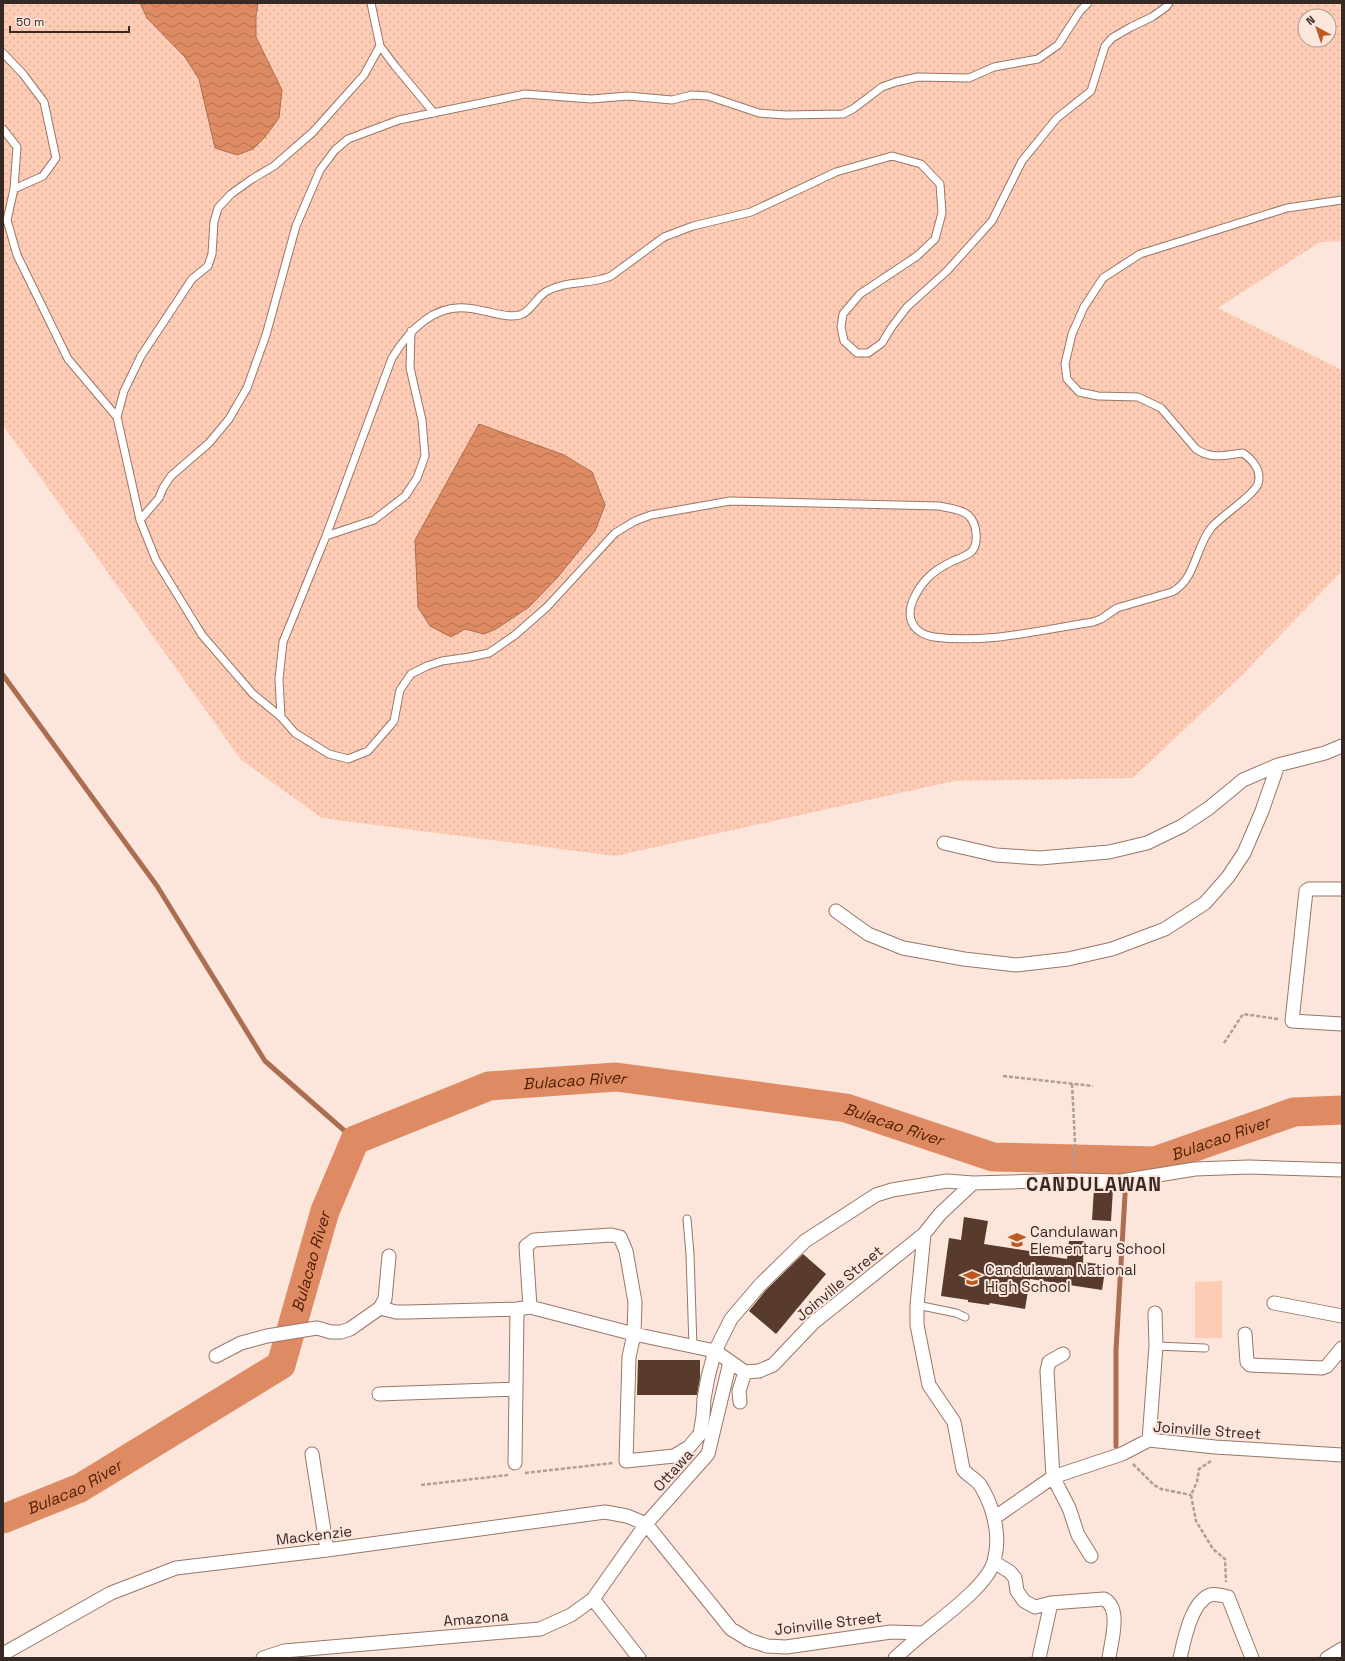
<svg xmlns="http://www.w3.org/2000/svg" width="1345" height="1661" font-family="'Space Grotesk',sans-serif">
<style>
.grass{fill:url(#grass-dots);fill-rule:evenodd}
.pitch{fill:#fecbb4}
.water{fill:url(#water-waves);stroke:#ac6e50}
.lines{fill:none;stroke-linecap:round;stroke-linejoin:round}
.stream{stroke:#ac6e50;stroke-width:5}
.river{stroke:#de8b63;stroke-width:29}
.building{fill:#583b2d}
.lane-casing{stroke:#987768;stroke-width:9}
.street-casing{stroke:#987768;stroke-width:15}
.path{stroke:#b09d94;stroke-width:2.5;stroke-dasharray:4 2;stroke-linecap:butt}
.lane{stroke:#fff;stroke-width:7}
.street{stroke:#fff;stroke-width:13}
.labels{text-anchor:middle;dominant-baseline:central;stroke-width:4;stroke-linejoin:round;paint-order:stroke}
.poi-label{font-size:15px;fill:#372923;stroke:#fce5db;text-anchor:start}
.street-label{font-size:15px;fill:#372923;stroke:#fce5db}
.water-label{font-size:16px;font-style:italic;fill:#511d00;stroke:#fce5db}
.district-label{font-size:19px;font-weight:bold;letter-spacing:1px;fill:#372923;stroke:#fce5db}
</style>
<defs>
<pattern id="grass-dots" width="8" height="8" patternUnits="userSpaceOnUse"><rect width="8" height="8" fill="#fecbb4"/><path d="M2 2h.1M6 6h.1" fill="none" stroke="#daae9a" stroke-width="1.8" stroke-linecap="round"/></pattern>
<pattern id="water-waves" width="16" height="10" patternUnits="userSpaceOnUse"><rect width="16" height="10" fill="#de8b63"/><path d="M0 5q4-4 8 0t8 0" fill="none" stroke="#b57251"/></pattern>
</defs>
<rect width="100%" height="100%" fill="#fce5db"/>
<!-- grass -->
<path class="grass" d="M3,3H1342V241L1320,242L1218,308L1342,370V571L1242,675L1133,778L954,781L615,856L322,818L241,760L3,425ZM1305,16H1329V40H1305Z"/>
<!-- pitch -->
<path class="pitch" d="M1222,1281V1338H1195V1282Z"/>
<!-- water -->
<path class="water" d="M140,3H258L256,16V37L282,90L279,118L265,137L253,149L237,155L215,148L199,79L185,57L147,18Z
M479,424L564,455L592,472L605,505L595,531L557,578L529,607L496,629L484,634L465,629L451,637L430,626L418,607L415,540Z"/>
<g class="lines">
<!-- stream -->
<path class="stream" d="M3,675L157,886L265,1061L355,1140
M1116,1446V1350L1127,1160"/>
<!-- river -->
<path class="river" id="s1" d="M3,1519L80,1488L281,1365L325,1211L355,1140L489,1086L616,1077L846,1108L993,1157L1155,1161L1294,1112L1342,1110"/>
</g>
<!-- building -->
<path class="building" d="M1094,1188L1113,1189L1111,1221L1092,1220Z
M964,1217L988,1221L984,1244L1036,1252L1035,1254L1067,1259L1069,1241H1084L1083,1262L1106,1265L1102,1290L1030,1279L1025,1309L990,1303L989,1305L968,1302V1300L941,1296L949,1238L961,1240Z
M803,1254L826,1274L776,1334L749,1311L766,1290Z
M638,1360H700V1378L697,1395H637Z"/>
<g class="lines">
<!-- lane casing -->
<g class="lane-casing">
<path id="lane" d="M371,3L380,46L395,66L434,113
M3,53L23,74L44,102L56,158L43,176L14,189
M3,129L17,147L14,189L7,220L17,255L68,359L117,417L140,520L156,560L202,635L253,694L281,717L295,733L329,754L348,759L368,751L394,721L400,690L411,674L427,666L442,661L470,657L489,653L515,635L547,607L615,533L635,521L651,515L730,501L939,506C948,508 961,509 968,515C977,523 980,545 970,553C965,556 958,559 953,561C934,570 922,580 913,600C910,607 909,613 911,620C915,631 923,635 934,637C987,644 1041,630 1093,622L1101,619L1117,608L1172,592C1196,579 1195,548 1211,528C1221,516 1253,496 1258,484C1262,471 1253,460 1243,453C1225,455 1212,460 1196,449L1161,408L1138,397L1098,396L1079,392L1067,379L1065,364L1072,334L1084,307L1103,278L1140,254L1287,208L1342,200
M117,417L124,391L141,356L192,279L208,266L212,254L214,222L218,208L231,194L252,179L274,166L313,132L364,75L380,46
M140,520L159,498L163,488L171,476L209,443L229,419L247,388L266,335L296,226L320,170L335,150L348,139L399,120L525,94L591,99L628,96L672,100L692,95L708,96L759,113L785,115L843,114L853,109L882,87L896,82L918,77L969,78L994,67L1038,59L1058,45L1080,11L1088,3
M326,536L374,520L405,496L417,478L425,456L422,420L410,368L411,331
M281,717L279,679L283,642L326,536L392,358C408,332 432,305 466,308C472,308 478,310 484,311C494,313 509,318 520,315C532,311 536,297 547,291C567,280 591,285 611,276L664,237L693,226L751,212L836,172L892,156L921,164L940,184L942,213L935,239L917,256L860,294L843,314L841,327L844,341L857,353H868L882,343L891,328L907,307L947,271L992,221L1022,161L1057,118L1091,91L1105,46L1112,38L1131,27L1152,17L1166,7L1169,3
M687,1219L690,1254L693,1347
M917,1305L956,1313L965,1317
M1156,1346L1205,1348"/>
</g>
<!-- street casing -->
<g class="street-casing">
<path id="street" d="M944,843L996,855L1040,858L1109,852L1147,843L1182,826L1209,808L1243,780L1278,765L1325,753L1342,746
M1342,889H1309L1306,891L1292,1021L1342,1024
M836,911L868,934L903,948L964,959L1016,965L1068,959L1112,949L1165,929L1205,903L1228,877L1244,853L1262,811L1278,765
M389,1256L385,1299L380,1308L396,1312H407L517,1309L530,1307L634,1334L715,1351L745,1372L759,1371L773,1365L813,1323L924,1234L940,1214L973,1183
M1274,1303L1342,1316
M530,1307L526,1246L534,1240L611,1235L620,1237L626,1251L635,1302L634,1334L629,1357L626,1461L674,1456L689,1447L700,1434L703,1416L704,1399L708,1377L715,1351L731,1319L760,1285L805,1241L876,1195L892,1190L947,1181L973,1183L1072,1180L1121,1181L1195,1169L1249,1167L1342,1170
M1245,1334L1247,1362L1250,1365L1322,1368L1327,1366L1342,1348
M1063,1354L1049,1362L1047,1371L1053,1477L1069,1508L1078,1535L1091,1556
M216,1356L241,1343L267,1336L317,1328L331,1332H341L350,1329L380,1308
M379,1394L516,1389
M740,1402L739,1391L745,1372
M1149,1440L1156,1346L1155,1313
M312,1454L327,1550
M515,1463L517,1309
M994,1518L1053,1477L1122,1454L1149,1440L1215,1447L1342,1455
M994,1562L1010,1572L1015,1578L1017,1591L1024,1601L1035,1607L1051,1603L1104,1599C1122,1608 1111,1642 1109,1658
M593,1599L639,1658
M3,1654L111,1593L176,1568L327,1550L605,1512L627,1516L646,1524L731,1629L749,1640L767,1646L786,1647L891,1632L923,1633
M263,1658L284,1651L540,1629L571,1615L593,1599L646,1524L708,1454L730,1362
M895,1658C905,1649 915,1640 925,1632C944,1616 988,1585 994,1561C1001,1537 994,1509 982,1488C978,1479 968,1477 963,1469L954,1422L929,1385L917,1325V1305L924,1234
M1039,1658L1051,1603
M1180,1658C1184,1641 1191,1602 1210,1595C1216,1593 1222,1596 1228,1597L1252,1658
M1327,1658L1342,1649"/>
</g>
<!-- path -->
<path class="path" d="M1224,1043L1243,1014L1278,1019
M1003,1076L1093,1086
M1072,1084L1075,1142L1074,1166
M1211,1461L1199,1469L1197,1482L1191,1495L1196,1521L1213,1549L1225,1559L1226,1582
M1133,1464L1154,1485L1161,1489L1191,1495
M525,1473L613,1463
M421,1485L508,1475"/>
<!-- lane -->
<use href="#lane" class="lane"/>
<!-- street -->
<use href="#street" class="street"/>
</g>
<!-- icons -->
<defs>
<g id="school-bare" transform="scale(1.38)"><path d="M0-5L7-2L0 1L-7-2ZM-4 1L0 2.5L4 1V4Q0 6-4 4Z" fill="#bc5921" stroke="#fce5db" stroke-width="2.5" paint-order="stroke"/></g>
</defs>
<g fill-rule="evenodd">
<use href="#school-bare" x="1017" y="1240"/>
<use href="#school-bare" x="972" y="1278"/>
</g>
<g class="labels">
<!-- poi labels -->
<g class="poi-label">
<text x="1030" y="1231">Candulawan<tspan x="1030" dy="17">Elementary School</tspan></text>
<text x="985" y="1269">Candulawan National<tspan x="985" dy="17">High School</tspan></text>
</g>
<!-- street labels -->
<g class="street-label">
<text transform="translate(839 1283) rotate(-40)">Joinville Street</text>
<text transform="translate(1207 1430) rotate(4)">Joinville Street</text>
<text transform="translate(673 1470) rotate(-48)">Ottawa</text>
<text transform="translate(314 1535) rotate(-7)">Mackenzie</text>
<text transform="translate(476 1618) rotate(-5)">Amazona</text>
<text transform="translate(828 1623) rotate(-7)">Joinville Street</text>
</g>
<!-- water labels -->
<g class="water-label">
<text stroke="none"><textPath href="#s1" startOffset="786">Bulacao River</textPath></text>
<text stroke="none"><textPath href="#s1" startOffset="1110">Bulacao River</textPath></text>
<text stroke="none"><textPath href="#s1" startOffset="1446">Bulacao River</textPath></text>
<text stroke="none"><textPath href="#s1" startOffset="426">Bulacao River</textPath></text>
<text stroke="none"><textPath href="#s1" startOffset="78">Bulacao River</textPath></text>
</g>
<!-- district labels -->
<g class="district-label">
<text x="1094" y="1184">CANDULAWAN</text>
</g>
</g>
<!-- border -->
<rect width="1345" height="1661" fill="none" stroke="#372923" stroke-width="8"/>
<!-- north arrow -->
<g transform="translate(1317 28) rotate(320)"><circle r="19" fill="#fce5db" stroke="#ad9a91"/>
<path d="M0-3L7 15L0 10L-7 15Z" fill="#bc5921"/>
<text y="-6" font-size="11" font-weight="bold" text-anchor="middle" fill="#372923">N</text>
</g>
<!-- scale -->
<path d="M10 26v6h119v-6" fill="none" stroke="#372923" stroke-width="2"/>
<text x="16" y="26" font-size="12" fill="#372923" stroke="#fce5db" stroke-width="3" paint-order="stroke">50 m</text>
</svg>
